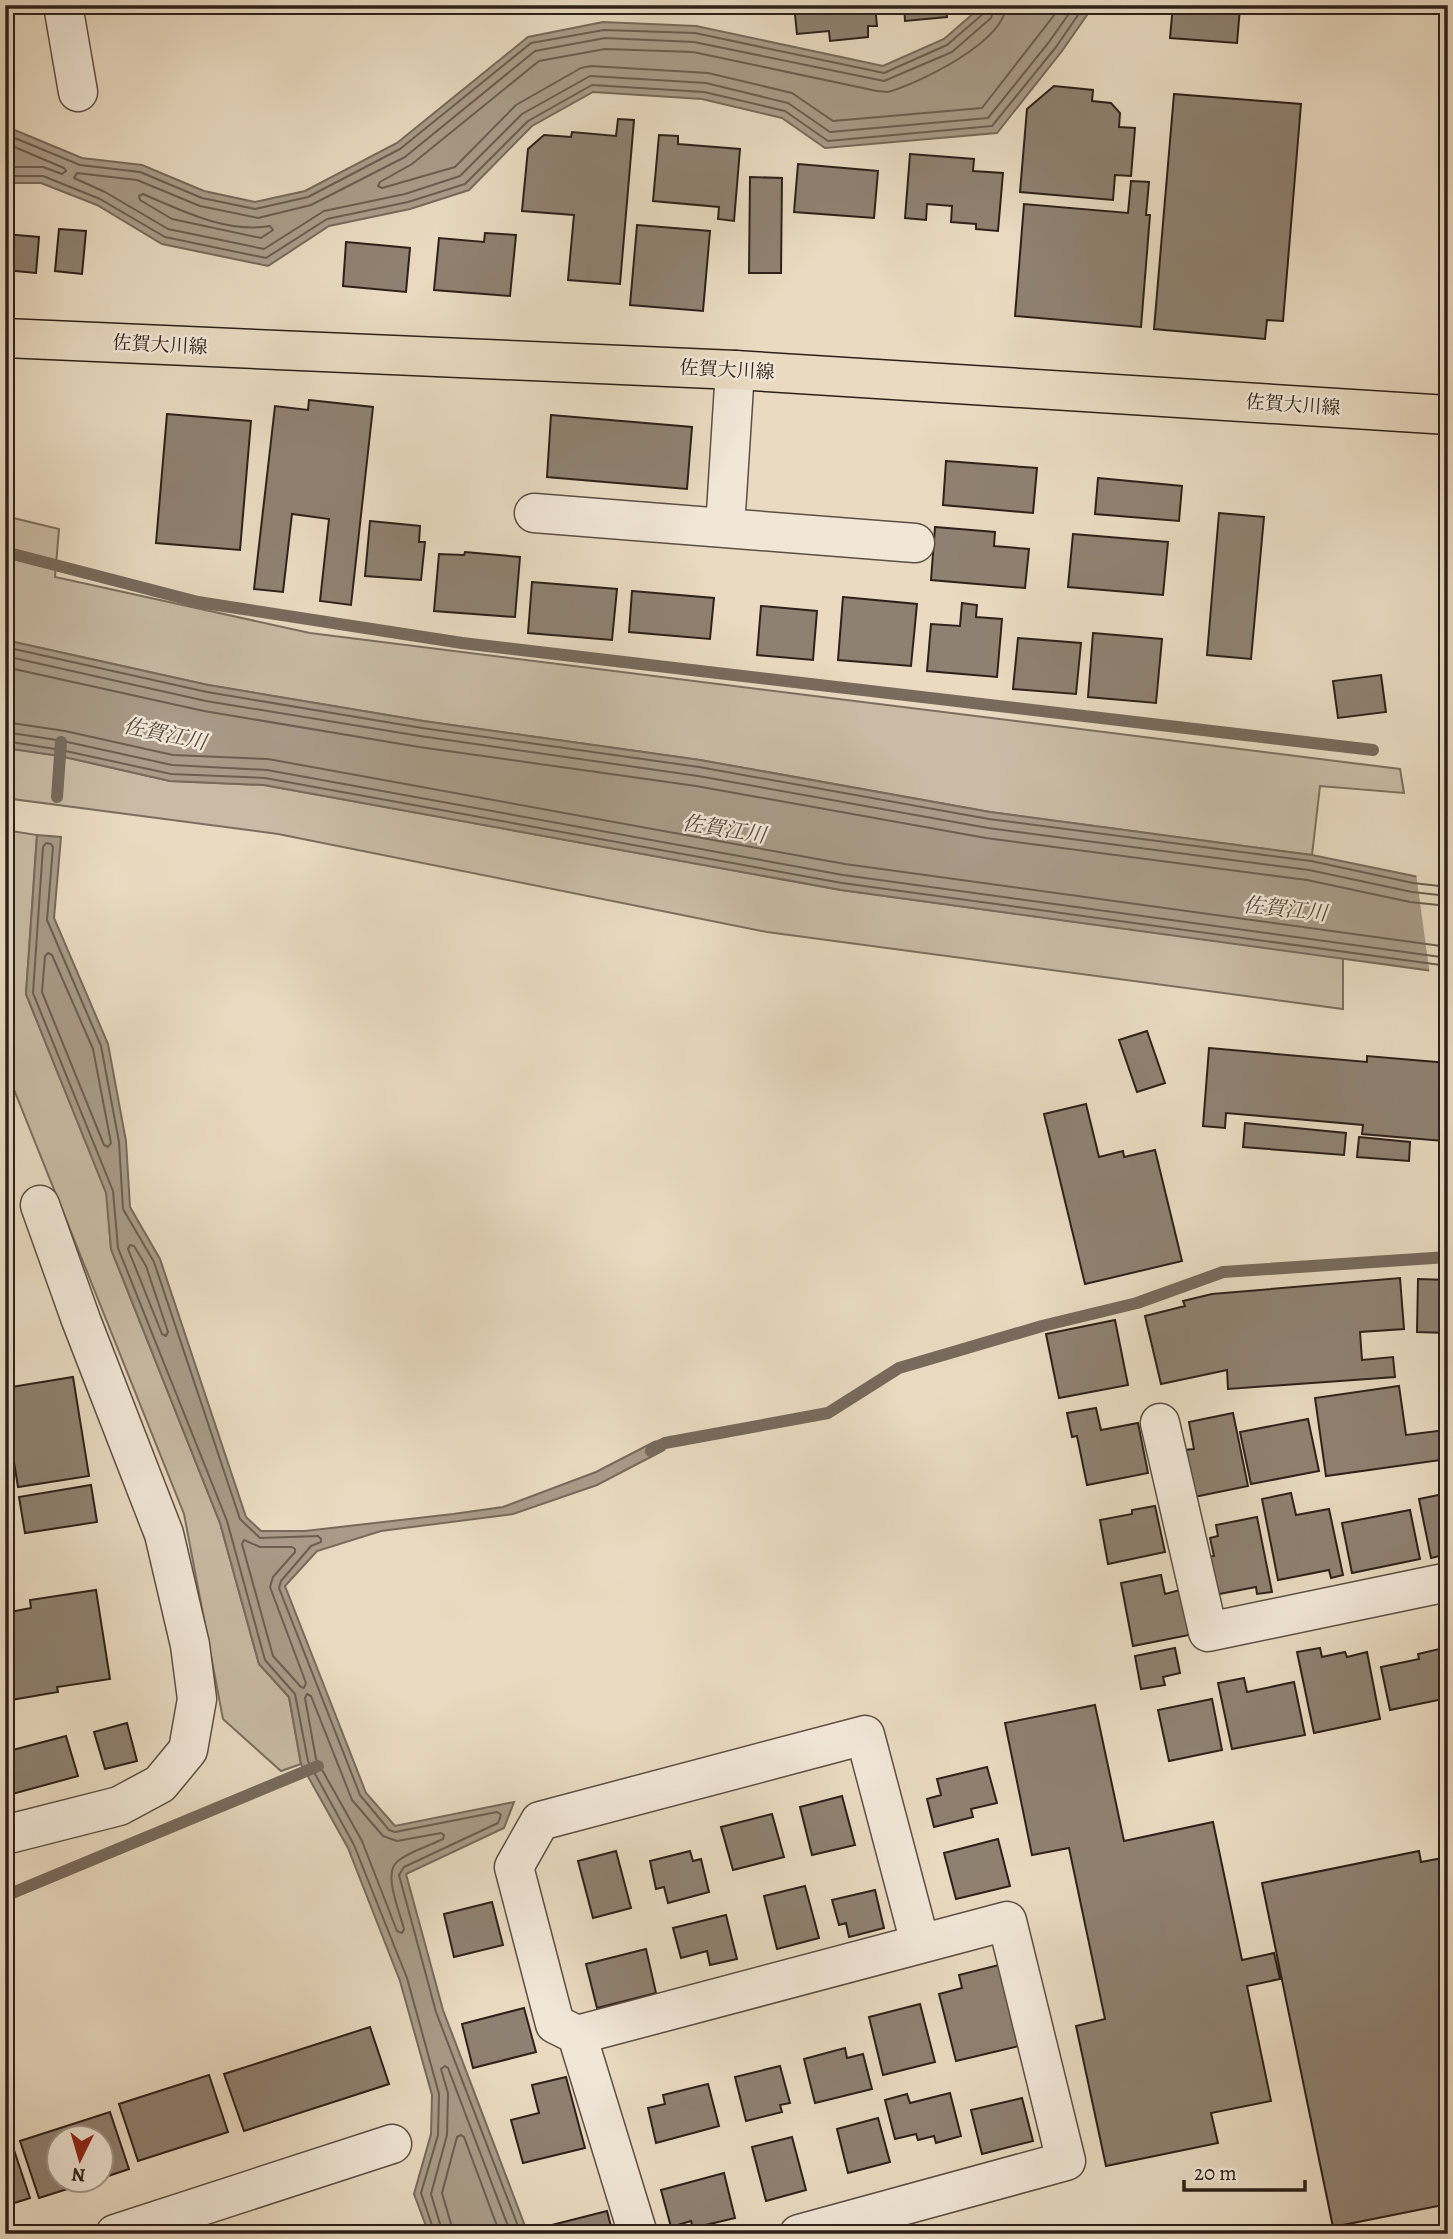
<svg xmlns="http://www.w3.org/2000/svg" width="1453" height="2239" font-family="Alegreya,'Noto Serif JP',serif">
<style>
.green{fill:#c9bba5;stroke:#7c6e60;stroke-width:2}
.water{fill:#a99b88;stroke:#786a5c;stroke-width:2}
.pier{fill:#e9dac1}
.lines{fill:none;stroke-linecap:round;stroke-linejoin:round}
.shore{stroke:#6c5e51;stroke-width:2}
.stream{stroke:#786a5c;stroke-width:12}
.building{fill:#8f8171;stroke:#2e211a;stroke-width:2}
.minor-casing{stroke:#5d4f44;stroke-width:41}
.major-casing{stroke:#2e211a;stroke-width:41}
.minor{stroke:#f1e7d7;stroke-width:38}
.major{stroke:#e9dac1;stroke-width:38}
.labels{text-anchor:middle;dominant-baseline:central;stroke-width:5;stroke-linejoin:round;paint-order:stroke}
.street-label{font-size:19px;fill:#2e211a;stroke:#f1e7d7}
.water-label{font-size:21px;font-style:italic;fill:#594c40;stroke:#f1e7d7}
</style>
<rect width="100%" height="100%" fill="#e9dac1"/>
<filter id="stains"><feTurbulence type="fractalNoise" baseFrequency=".00286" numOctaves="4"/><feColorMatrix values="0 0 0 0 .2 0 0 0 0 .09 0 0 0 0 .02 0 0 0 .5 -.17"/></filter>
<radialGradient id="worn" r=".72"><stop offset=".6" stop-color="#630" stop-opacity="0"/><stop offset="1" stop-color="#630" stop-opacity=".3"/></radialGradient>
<!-- green -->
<path class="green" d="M5,516L59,529L55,577L310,633L1400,769L1404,793L1320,786L1312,855L990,812L700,760L423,721L208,685L5,640Z
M5,748L60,756L170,781L264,785L841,890L1343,958V1009L767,932L278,834L5,798Z
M5,830L37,835L26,994L107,1194L111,1249L220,1523L259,1664L289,1697L301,1764L281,1771L223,1719L184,1514L5,1067Z"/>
<!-- water -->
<path class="water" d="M983,5H1094L1062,51L997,133L825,148L782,118L702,99L593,92L532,126L469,190L410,209L329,226L268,266L162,244L97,205L41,183H5V126L82,158L142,165L204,191L255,202L305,191L397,143L528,37L603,22L696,26L883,66L944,39Z
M5,640L208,685L423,721L700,760L990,812L1312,855L1414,876L1448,881V973L841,890L264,785L170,781L60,756L5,748Z
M37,835L61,837L54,918L108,1044L126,1141L130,1207L160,1259L246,1517L261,1531H305L453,1514L503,1507L596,1472L654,1442L665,1439L664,1450L597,1485L513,1514L381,1531L317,1551L285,1586L366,1793L395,1826L514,1802L504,1828L406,1874L443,2010L528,2234H429L414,2194L431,2134L432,2095L400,1981L348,1848L301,1764L289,1697L259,1664L220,1523L111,1249L106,1193L26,994Z"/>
<!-- pier -->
<path class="pier" d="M1416,873L1448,877V977L1430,976Z"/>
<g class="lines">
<!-- shore -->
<path class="shore" d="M995,5L991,18L952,52L884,81L694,42L605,38L535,51L405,157L311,205L258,218L200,206L137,180L77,173L74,178L105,192L168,229L264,249L324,211L405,194L460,176L522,114L590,76L706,83L788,103L830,132L988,118L1049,42L1075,5
M1006,5C1005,42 919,83 888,92L877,91L693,52L605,49L539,61L412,164L380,182L378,186L382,188L455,167L516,105L581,68L591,66L708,73L792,93L833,121L982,108L1062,5
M5,134L80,165L140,172L202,198L255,209L308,197L400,149L531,43L604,30L695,33L884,73L947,45L984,13L987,5
M5,143L64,168L66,171L62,174L43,167H5
M5,176H43L100,199L165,237L266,258L327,219L408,202L465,184L528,121L592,85L704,92L785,111L828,141L992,126L1056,47L1085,5
M143,194C181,210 227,234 270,226L273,230L261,238L172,219L140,200L139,196Z
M5,647L207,692L422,728L699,767L989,819L1311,861L1413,883L1448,887
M5,656L206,701L420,736L698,776L988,828L1309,870L1412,892L1448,896
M5,667L204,711L419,747L696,786L986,838L1307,880L1410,902L1448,906
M5,722L65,731L173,755L268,759L845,864L1448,947
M5,732L63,741L172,765L267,770L843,875L1448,958
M5,741L61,750L171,774L265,778L842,883L1448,966
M48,953L52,955L93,1049L111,1143L108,1147L104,1145L42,992L45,956Z
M130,1245L134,1246L146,1266L168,1332L166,1336L162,1334L128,1249Z
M244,1540L260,1547H292L295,1549V1552L273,1577L270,1587L306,1683L304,1688L301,1687L273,1656L242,1544Z
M307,1694L311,1696L352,1800L383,1836L397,1841L441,1833L444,1835L443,1839C429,1846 410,1851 398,1861C382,1872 400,1913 404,1929L402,1933L397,1931L362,1841L316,1759L305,1698Z
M435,2234L421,2193L438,2135L439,2094L407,1978L354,1845L308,1761L295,1694L265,1660L227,1521L118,1248L113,1191L33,993L43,847L46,843L51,844L53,847L47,920L101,1046L119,1142L123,1209L154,1262L240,1519L260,1538L318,1536L321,1539V1542L311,1546L281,1581L279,1588L360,1795L389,1830L395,1832L497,1812L501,1815L498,1823L404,1867L399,1875L436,2012L521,2234
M443,2234L431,2194L447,2135L448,2093L441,2069L445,2066L448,2068L511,2234
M454,2234L442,2193L457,2137L461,2135L464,2137L500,2234"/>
<!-- stream -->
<path class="stream" d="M5,552L198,602L462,643L1373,750
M57,797L61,742
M651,1451L665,1443L828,1413L899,1368L1042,1326L1137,1303L1223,1272L1448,1257
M5,1896L318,1766"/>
</g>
<!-- building -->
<path class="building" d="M794,5H875L877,26H868V37L830,41L829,31L797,34Z
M904,5H946L947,17L905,21Z
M1173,5L1240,8L1237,43L1170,38Z
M1054,86L1093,90L1092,101L1111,103L1120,113L1119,127L1135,128L1131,176L1115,175L1113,200L1020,192L1027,109Z
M1174,94L1301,104L1283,321L1267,320L1265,339L1154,329Z
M618,119L634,120L620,284L568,280L574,215L522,211L528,149L544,135L571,137L572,132L616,136Z
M659,135L678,136V144L740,149L734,221L718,219L719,207L653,201Z
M910,154L974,159L973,171L1003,173L998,231L976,229V224L951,222L952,206L927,204L926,220L905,218Z
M798,164L878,171L874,218L794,212Z
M750,177L782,178L781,273H749Z
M1131,181L1149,182L1146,215H1150L1141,327L1015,316L1024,204L1128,213Z
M637,225L710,231L703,311L630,305Z
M59,229L86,231L82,274L55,271Z
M485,233L516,235L510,296L434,290L439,238L484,242Z
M5,234L39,237L36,273L5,270Z
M346,242L410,248L406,292L343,286Z
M309,400L373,407L351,605L320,601L329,519L292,514L283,592L254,589L275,406L308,410Z
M167,414L251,421L240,550L156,543Z
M551,415L692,427L687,489L547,477Z
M946,461L1037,468L1033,513L943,505Z
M1098,478L1182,486L1179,521L1095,514Z
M1219,513L1264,517L1251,659L1207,655Z
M370,521L420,526L419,542H425L421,580L365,576Z
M935,527L995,532L994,546L1029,549L1025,588L931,580Z
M1073,534L1168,542L1163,595L1068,587Z
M465,552L520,557L515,617L434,611L439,554L464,555Z
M532,582L617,589L612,640L528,633Z
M632,591L714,598L710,639L629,632Z
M843,597L917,604L911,666L838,660Z
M962,603L977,605L976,617L1002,619L997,677L927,671L931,624L960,626Z
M761,606L817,611L813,660L757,655Z
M1093,633L1162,639L1156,703L1088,697Z
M1018,638L1081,643L1076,694L1013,689Z
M1381,675L1386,712L1338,718L1333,681Z
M1147,1031L1165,1083L1137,1092L1119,1040Z
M1209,1048L1367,1062V1056L1448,1063L1443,1141L1362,1134L1363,1125L1226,1113L1225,1128L1203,1126Z
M1086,1104L1099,1157L1123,1151L1124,1157L1155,1150L1182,1261L1085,1284L1044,1114Z
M1245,1123L1346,1133L1344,1155L1243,1147Z
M1359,1137L1410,1142L1409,1161L1357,1157Z
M1400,1278L1404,1329L1360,1332L1362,1360L1393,1357L1395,1377L1228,1389L1227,1370L1161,1384L1145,1316L1185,1306L1183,1301L1212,1294Z
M1418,1279L1448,1280V1333L1417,1332Z
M1115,1320L1128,1385L1059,1398L1046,1334Z
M73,1377L89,1476L18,1487L5,1407V1388Z
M1399,1386L1406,1435L1445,1430L1448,1459L1326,1476L1315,1398Z
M1096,1408L1101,1430L1138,1423L1148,1473L1087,1485L1077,1436L1072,1437L1067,1413Z
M1233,1413L1248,1486L1194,1497L1184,1450L1194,1449L1189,1422Z
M1308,1419L1319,1471L1251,1484L1240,1432Z
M91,1485L97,1522L25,1533L19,1497Z
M1291,1493L1296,1515L1329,1509L1343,1575L1331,1578L1329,1570L1278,1580L1262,1499Z
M1448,1493V1554L1431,1558L1419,1499Z
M1155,1506L1165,1552L1108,1564L1100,1520L1132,1514V1510Z
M1410,1510L1420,1559L1352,1573L1342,1523Z
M1257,1517L1272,1592L1257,1594L1256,1587L1214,1595L1206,1557L1214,1556L1210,1538L1218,1536L1216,1525Z
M1161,1575L1165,1594L1180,1590L1189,1635L1133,1646L1121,1583Z
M5,1590L10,1612L31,1608L30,1600L96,1590L110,1679L57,1687L58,1692L5,1701Z
M1448,1647V1698L1390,1710L1381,1667L1419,1659L1418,1654Z
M1175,1648L1180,1673L1163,1677L1165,1685L1141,1689L1135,1656Z
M1320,1648L1322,1657L1345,1652L1347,1657L1367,1652L1380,1719L1314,1733L1297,1652Z
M1244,1678L1247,1692L1294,1682L1305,1735L1232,1749L1218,1683Z
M1212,1699L1222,1750L1169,1761L1158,1710Z
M1095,1705L1124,1841L1213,1822L1242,1960L1274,1953L1280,1979L1247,1986L1271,2101L1211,2113L1218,2143L1106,2166L1076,2026L1105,2019L1069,1848L1032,1855L1005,1723Z
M127,1723L137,1761L105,1769L94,1732Z
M66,1736L78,1776L5,1796V1752Z
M987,1767L997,1803L971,1809L973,1817L934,1827L927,1799L941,1795L937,1779Z
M842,1796L855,1845L812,1855L800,1807Z
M772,1814L784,1857L733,1870L721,1827Z
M998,1839L1010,1886L956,1899L944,1853Z
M616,1851L631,1908L593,1918L578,1861Z
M690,1851L693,1861L701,1859L709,1892L668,1903L664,1887L656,1889L650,1861Z
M1419,1851L1421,1862L1448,1857V2204L1333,2227L1262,1883Z
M805,1886L819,1938L777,1949L764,1896Z
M875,1890L884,1928L849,1937L846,1923L839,1925L832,1900Z
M492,1902L503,1945L454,1957L444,1914Z
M726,1915L737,1959L710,1965L707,1951L681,1958L673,1928Z
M646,1949L656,1993L597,2008L586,1964Z
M1003,1964L1023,2045L956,2061L939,1994L962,1988L959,1975Z
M920,2004L935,2062L883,2075L869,2017Z
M524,2008L536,2052L473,2068L462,2024Z
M370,2027L389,2084L244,2131L224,2074Z
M845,2048L847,2058L863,2054L872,2089L815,2103L804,2059Z
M780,2066L790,2103L780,2105L782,2112L746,2121L735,2077Z
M209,2075L228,2132L138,2161L119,2104Z
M566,2077L585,2148L523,2163L511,2120L539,2113L532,2085Z
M708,2084L719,2126L656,2143L648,2108L665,2104L663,2095Z
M950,2093L961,2136L936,2143L934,2136L918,2140L916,2134L895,2139L885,2100L907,2094L910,2103Z
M1022,2098L1033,2141L982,2154L971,2110Z
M110,2112L129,2169L102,2178V2138H60V2180H96L39,2198L20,2141Z
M878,2118L890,2162L848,2173L837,2129Z
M792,2137L806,2190L766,2201L752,2147Z
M11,2141L30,2198L5,2206V2143Z
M724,2173L735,2218L693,2228L691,2221L671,2227L661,2190Z
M607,2211L613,2234H546L544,2227Z
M1008,2227L1009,2234H968L983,2230L984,2233Z"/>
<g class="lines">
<!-- minor casing -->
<g class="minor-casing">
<path id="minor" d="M63,5L78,92
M534,513L915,543
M725,528L735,370
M1160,1423L1208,1632L1448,1582
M5,1835L119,1806L160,1784L188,1750L197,1699L190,1645L164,1534L81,1320L40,1205
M577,2035L1007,1921L1066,2161L799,2234
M115,2234L392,2144
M638,2234L577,2035L555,2024L514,1867L540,1821L865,1735L920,1943"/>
</g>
<!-- major casing -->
<g class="major-casing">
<path id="major" d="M5,338L735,370L1448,415"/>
</g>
<!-- minor -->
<use href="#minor" class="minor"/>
<!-- major -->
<use href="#major" class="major"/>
</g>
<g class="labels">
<!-- street labels -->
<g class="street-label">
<text transform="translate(160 345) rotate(3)">佐賀大川線</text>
<text transform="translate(727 370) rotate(3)">佐賀大川線</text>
<text transform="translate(1293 405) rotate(4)">佐賀大川線</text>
</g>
<!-- water labels -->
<g class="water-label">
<text transform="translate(165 734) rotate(12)">佐賀江川</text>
<text transform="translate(724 829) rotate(9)">佐賀江川</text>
<text transform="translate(1285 909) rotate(6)">佐賀江川</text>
</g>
</g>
<!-- margin -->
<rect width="1453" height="2239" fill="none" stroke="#e9dac1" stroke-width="28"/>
<rect x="7" y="7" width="1439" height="2225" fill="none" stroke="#2e211a" stroke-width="3.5"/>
<rect x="14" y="14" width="1425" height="2211" fill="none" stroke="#2e211a" stroke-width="2"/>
<!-- north arrow -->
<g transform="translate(80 2159) rotate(185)"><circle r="33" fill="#f1e7d7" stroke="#a3988b" stroke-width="2"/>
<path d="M0-5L12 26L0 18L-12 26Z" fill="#8f2418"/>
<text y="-10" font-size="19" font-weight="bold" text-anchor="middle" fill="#2e211a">N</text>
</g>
<!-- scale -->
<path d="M1184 2180v10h121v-10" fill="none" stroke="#2e211a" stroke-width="3.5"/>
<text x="1194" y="2180" font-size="21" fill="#2e211a" stroke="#f1e7d7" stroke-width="5" paint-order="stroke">20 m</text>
<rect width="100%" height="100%" filter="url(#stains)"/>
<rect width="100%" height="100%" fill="url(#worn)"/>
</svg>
